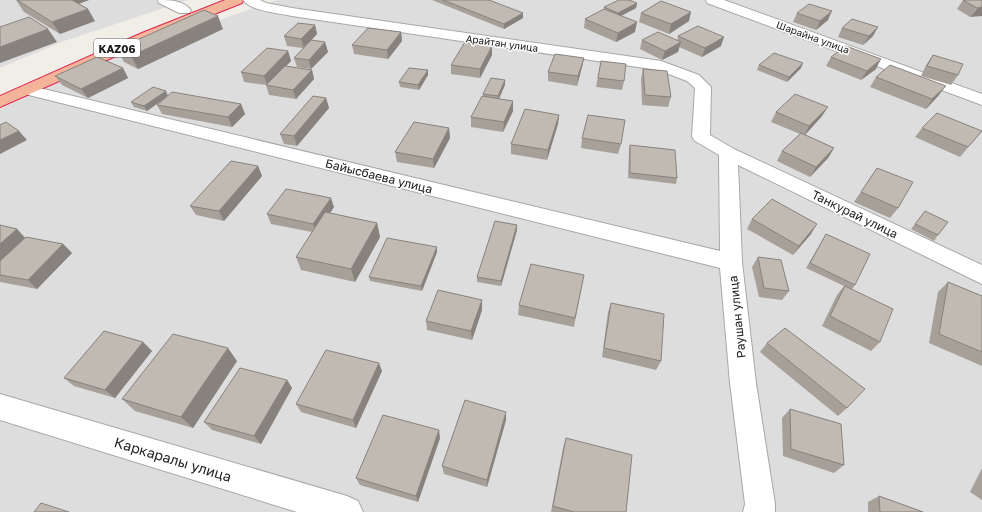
<svg xmlns="http://www.w3.org/2000/svg" width="982" height="512" font-family="'Golos Text',sans-serif">
<style>
.residential{fill:#dedddd}
.lines{fill:none;stroke-linecap:round;stroke-linejoin:round}
.minor-casing{stroke:#a7a7a7;stroke-width:2}
.trunk-casing{stroke:#de2356;stroke-width:2}
.minor{fill:#fff;fill-rule:evenodd}
.trunk{fill:#f3b49a;fill-rule:evenodd}
.wall{fill:#a6a099}
.shaded-wall{fill:#87827d}
.building{fill:#c1bab2;stroke:#87827d}
.labels{text-anchor:middle;dominant-baseline:central;stroke-width:3;stroke-linejoin:round;paint-order:stroke}
.far-street-label{font-size:10px;fill:#202020;stroke:#fff}
.shield{fill:#fff;stroke:#636363;stroke-width:1}
.shield-label{font-size:11px;font-weight:bold;fill:#202020}
.street-label{font-size:12px;fill:#202020;stroke:#fff}
.near-street-label{font-size:14px;fill:#202020;stroke:#fff}
</style>
<rect width="100%" height="100%" fill="#f0eee6"/>
<!-- residential -->
<path class="residential" d="M0,0H188L64,41L0,68Z
M277,0H982V512H0V109L119,55Z"/>
<g class="lines">
<!-- minor casing -->
<g class="minor-casing">
<path id="minor" d="M158,0C169,0 183,0 191,10L189,13H179L159,3Z
M243,0H260L266,3L292,8L661,61L699,75L711,87L710,135L734,149L982,265V284L738,165L742,262L756,383L775,504V512H743L745,504L730,383L720,268L21,93L19,90L21,87L27,85L720,251L719,155L695,141L692,137L695,88L687,81L658,70L292,16C279,13 250,11 243,0Z
M706,0H724L982,94V105L707,3Z
M0,394L347,496L358,501L363,512H297L0,420Z"/>
</g>
<!-- trunk casing -->
<g class="trunk-casing">
<path id="trunk" d="M225,0H243L242,3L182,27L0,107V96L142,33Z"/>
</g>
<!-- minor -->
<use href="#minor" class="minor"/>
<!-- trunk -->
<use href="#trunk" class="trunk"/>
</g>
<!-- wall -->
<path class="wall" d="M16,0H89L79,4L95,21L60,34L24,12Z
M432,0H489L523,18L504,29Z
M963,0H982L970,17L957,9Z
M637,3L636,8L621,16L635,32L616,42L584,28L585,19L604,10V7Z
M641,13L689,21L669,34L639,22Z
M797,13L828,20L816,30L793,22Z
M315,25L317,34L311,40L325,42L328,52L311,69L297,67L294,58L303,48L287,46L284,36Z
M842,28L873,36L863,45L838,37Z
M223,29L138,69L124,62L117,49Z
M401,32L402,41L388,59L354,54L352,45Z
M678,36L721,46L702,57L679,47L678,52L662,60L640,49L642,40L677,41Z
M492,46V55L480,78L451,74V65Z
M288,51L291,61L286,66L312,70L314,79L296,99L269,95L266,85L244,82L241,72Z
M933,55L958,75L951,85L921,76L926,65Z
M831,57L876,69L861,80L826,66Z
M584,58L582,67L577,86L548,81V72Z
M601,61L624,81L622,90L596,87Z
M759,65L801,68L787,82L757,70Z
M123,68L128,78L88,98L62,85L55,76Z
M643,69L671,97L668,107L642,105L641,79Z
M428,75L419,90L400,87L399,82Z
M876,77L939,95L926,109L870,87Z
M505,80V85L498,99L513,111L503,132L471,127V117L483,96V94Z
M168,95L241,104L245,114L232,127L162,114L157,105L162,100L147,111L134,107L131,102Z
M326,98L329,108L297,146L284,144L280,134Z
M776,112L822,116L805,135L834,148L828,158L810,177L777,161L782,151L800,134L771,122Z
M559,115L558,124L547,160L511,154V144Z
M449,128L450,138L434,168L397,162L395,152Z
M922,128L982,131L960,157L915,137Z
M582,138L621,144L618,154L581,148Z
M630,145L677,178L676,184L628,178L629,150Z
M258,166L262,176L224,221L196,215L190,206Z
M877,168L898,208L890,218L854,202Z
M334,207L330,213L377,223L380,237L355,282L301,270L296,257L312,232L271,224L267,214Z
M925,211L938,235L934,241L911,229Z
M752,219L811,234L793,255L747,229Z
M0,225L17,229L25,238L63,244L72,253L37,289L0,282Z
M517,230L501,286L477,282V277Z
M826,234L855,285L852,289L880,342L871,351L822,326L837,295L844,286L806,268Z
M437,247V252L422,291L370,281L369,277Z
M758,257L789,291L782,300L759,297L752,267Z
M584,275L574,327L518,315L519,305Z
M948,282L982,296V366L929,343L938,292Z
M482,300V310L472,340L427,330L426,321Z
M611,303L661,361L656,370L602,357L608,312Z
M143,342L152,351L115,398L74,386L64,378Z
M767,343L847,408L838,416L760,352Z
M237,361L193,428L135,411L122,399Z
M382,371L356,428L301,412L296,404Z
M287,380L292,388L261,444L212,430L204,422Z
M790,409L844,465L834,473L783,456L782,418Z
M506,420L487,487L444,474L442,466Z
M440,438L418,502L360,485L356,478Z
M566,438L626,512H551L563,448Z
M982,468V500L970,492Z
M879,496L923,512H868V502Z"/>
<!-- shaded-wall -->
<path class="shaded-wall" d="M68,0H89L72,6Z
M637,3L636,8L617,18L618,13Z
M982,7V16L970,17L977,8Z
M88,9L95,21L60,34L52,22Z
M832,11L828,20L816,30L820,21Z
M691,12L689,21L669,34L671,24Z
M523,13V18L504,29V24Z
M218,16L223,29L138,69L131,56Z
M637,22L635,32L616,42L618,33Z
M315,25L317,34L304,48L301,39Z
M878,27L873,36L863,45L869,36Z
M48,29L57,42L0,63V47Z
M401,32L402,41L388,59L387,50Z
M724,37L721,46L702,57L705,48Z
M325,42L328,52L311,69L309,60Z
M681,42L678,52L662,60L665,51Z
M492,46V55L480,78V69Z
M288,51L291,61L267,85L264,76Z
M584,58L582,67L577,86L578,76Z
M881,59L876,69L861,80L867,71Z
M803,63L801,68L787,82L789,77Z
M123,68L128,78L88,98L81,89Z
M312,70L314,79L296,99L293,90Z
M428,70V75L419,90L418,85Z
M505,80V85L498,101V96Z
M946,86L939,95L926,109L932,99Z
M166,91L168,96L147,111L144,106Z
M326,98L329,108L297,146L294,136Z
M513,101V111L503,132L504,122Z
M241,104L245,114L232,127L228,117Z
M828,107L822,116L804,136L809,126Z
M559,115L558,124L547,160L548,150Z
M449,128L450,138L434,168L433,159Z
M19,131L27,140L0,154V140Z
M834,148L828,158L810,177L816,167Z
M258,166L262,176L224,221L219,211Z
M331,198L334,207L317,233L313,224Z
M377,223L380,237L355,282L351,269Z
M817,224L811,234L793,255L799,246Z
M517,225V230L501,286V281Z
M17,229L26,239L0,262V244Z
M63,244L72,253L37,289L28,280Z
M437,247V252L422,291L421,286Z
M482,300V310L472,340L471,331Z
M143,342L152,351L115,398L105,390Z
M228,348L237,361L193,428L181,417Z
M379,363L382,371L356,428L353,420Z
M287,380L292,388L261,444L254,436Z
M506,412V420L487,487V480Z
M439,430L440,438L418,502L416,496Z"/>
<!-- building -->
<path class="building" d="M17,0H72L88,9L52,22Z
M443,0H489L523,13L504,24Z
M619,0H629L637,3L618,13L604,7Z
M963,0H982V7L977,8Z
M661,1L691,12L671,24L641,13Z
M809,4L832,11L820,21L797,13Z
M604,9L637,22L618,33L585,19Z
M204,10L218,16L131,56L117,49Z
M29,17L48,29L0,47V27Z
M852,19L878,27L869,36L842,28Z
M298,23L315,25L301,39L284,36Z
M698,26L724,37L705,48L678,36Z
M368,28L401,32L387,50L352,45Z
M658,32L681,42L665,51L642,40Z
M311,40L325,42L309,60L294,58Z
M465,42L492,46L480,69L451,65Z
M846,46L881,59L867,71L831,57Z
M267,48L288,51L264,76L241,72Z
M774,53L803,63L789,77L759,65Z
M555,54L584,58L578,76L548,72Z
M933,55L963,64L958,75L927,66Z
M97,57L123,68L81,89L55,76Z
M601,61L626,64L624,81L598,78Z
M890,65L946,86L932,99L876,77Z
M285,66L312,70L293,90L266,85Z
M409,68L428,70L418,85L399,82Z
M643,69L667,71L671,97L645,95Z
M491,78L505,80L498,96L483,94Z
M153,87L166,91L144,106L131,102Z
M172,92L241,104L228,117L157,105Z
M795,94L828,107L809,126L776,112Z
M313,96L326,98L294,136L280,134Z
M482,96L513,101L504,122L471,117Z
M525,109L559,115L548,150L511,144Z
M937,113L982,131L968,147L922,128Z
M588,115L625,120L621,144L582,138Z
M6,122L19,131L0,140V125Z
M414,122L449,128L433,159L395,152Z
M801,133L834,148L816,167L782,151Z
M630,145L675,150L677,178L630,173Z
M231,161L258,166L219,211L190,206Z
M877,168L913,182L898,208L861,192Z
M286,189L331,198L313,224L267,214Z
M772,199L817,224L799,246L752,219Z
M925,211L948,222L938,235L915,224Z
M325,212L377,223L351,269L296,257Z
M495,221L517,225L501,281L477,277Z
M0,225L17,229L0,244Z
M826,234L870,254L855,285L810,263Z
M26,237L63,244L28,280L0,275V261Z
M387,238L437,247L421,286L369,277Z
M758,257L781,260L789,291L764,288Z
M531,264L584,275L575,318L519,305Z
M948,282L982,296V352L939,334Z
M845,286L893,309L880,342L830,316Z
M438,290L482,300L471,331L426,321Z
M611,303L664,314L661,361L604,348Z
M785,328L865,389L847,408L767,343Z
M104,331L143,342L105,390L64,378Z
M173,334L228,348L181,417L122,399Z
M326,350L379,363L353,420L296,404Z
M240,368L287,380L254,436L204,422Z
M465,400L506,412L487,480L442,466Z
M790,409L841,424L844,465L791,449Z
M383,415L439,430L416,496L356,478Z
M566,438L632,455L626,512H574L553,506Z
M879,496L923,512H880Z
M41,503L69,512H34Z"/>
<g class="labels">
<!-- far-street labels -->
<g class="far-street-label">
<text transform="translate(813 37) rotate(20)">Шарайна улица</text>
<text transform="translate(502 43) rotate(8)">Арайтан улица</text>
</g>
<!-- shield labels -->
<rect class="shield" x="94" y="39" width="46" height="18" rx="3"/>
<g class="shield-label">
<text x="117" y="48">KАZ06</text>
</g>
<!-- street labels -->
<g class="street-label">
<text transform="translate(379 176) rotate(14)">Байысбаева улица</text>
<text transform="translate(855 214) rotate(26)">Танкурай улица</text>
<text transform="translate(737 317) rotate(-96)">Раушан улица</text>
</g>
<!-- near-street labels -->
<g class="near-street-label">
<text transform="translate(173 459) rotate(17)">Каркаралы улица</text>
</g>
</g>
</svg>
